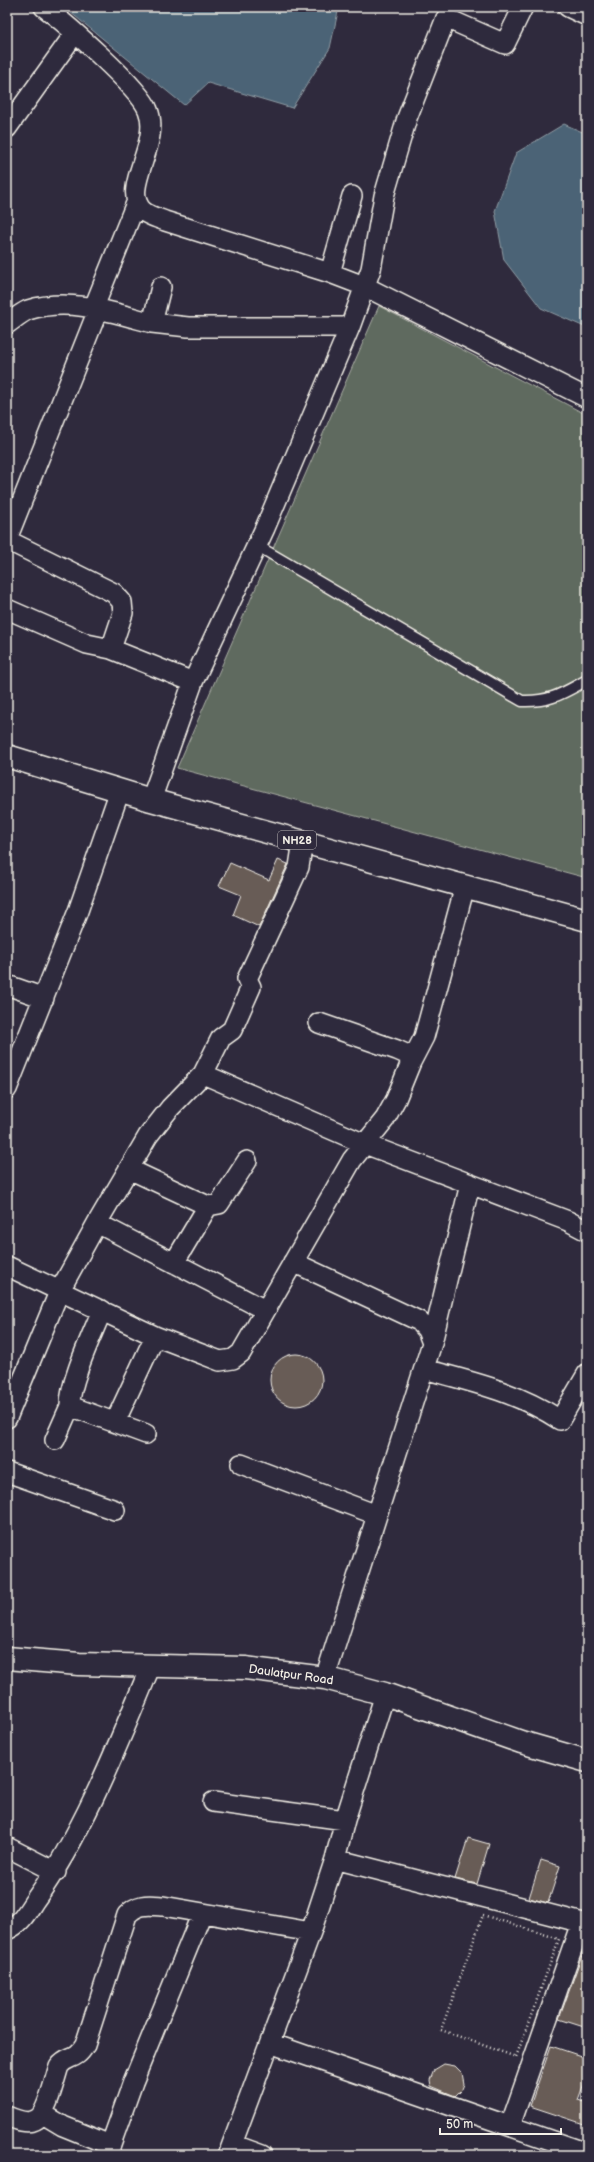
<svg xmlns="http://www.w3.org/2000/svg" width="594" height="2162" font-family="'Balsamiq Sans',sans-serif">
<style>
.green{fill:#5f6a5f;stroke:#aaaea4}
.water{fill:#4c6476;stroke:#8f9ca4}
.building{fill:#685b57;stroke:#f4f1e8}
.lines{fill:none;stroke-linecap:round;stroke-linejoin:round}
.service-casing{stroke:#f4f1e8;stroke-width:13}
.minor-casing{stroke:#f4f1e8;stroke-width:22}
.tertiary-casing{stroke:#f4f1e8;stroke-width:25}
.trunk-casing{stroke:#f4f1e8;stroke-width:25}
.path{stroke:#f4f1e8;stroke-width:2.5;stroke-dasharray:1 3;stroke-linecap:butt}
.service{stroke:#2f2a3d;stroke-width:10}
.minor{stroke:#2f2a3d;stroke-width:19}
.tertiary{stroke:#2f2a3d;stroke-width:22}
.trunk{stroke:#2f2a3d;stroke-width:22}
.labels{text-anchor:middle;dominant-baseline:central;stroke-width:4;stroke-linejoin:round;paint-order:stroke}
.shield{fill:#2f2a3d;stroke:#b9b5b5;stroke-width:1}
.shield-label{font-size:11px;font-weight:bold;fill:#f4f1e8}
.street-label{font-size:12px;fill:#f4f1e8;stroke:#2f2a3d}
</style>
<rect width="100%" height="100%" fill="#2f2a3d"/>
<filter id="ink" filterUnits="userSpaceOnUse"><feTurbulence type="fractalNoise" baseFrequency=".025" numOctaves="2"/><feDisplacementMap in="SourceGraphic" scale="8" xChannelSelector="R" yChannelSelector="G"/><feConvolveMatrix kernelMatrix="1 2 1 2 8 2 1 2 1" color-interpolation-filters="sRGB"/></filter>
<g filter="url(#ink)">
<!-- green -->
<path class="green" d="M379,306L587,415V878L177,768Z"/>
<!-- water -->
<path class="water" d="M68,7H339L330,48L292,108L208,83L184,105L70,12Z
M564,124L587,134V328L541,308L504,260L495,211L516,153Z"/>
<!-- building -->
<path class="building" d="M278,860L288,864L259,927L233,915L241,895L219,886L230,863L269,880Z
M270 1380a26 26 0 1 1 52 0a26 26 0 1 1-52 0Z
M468,1838L489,1844L477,1884L455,1879Z
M541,1860L560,1866L548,1903L529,1898Z
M587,1941V2028L559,2019Z
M551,2046L587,2058V2075L578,2100L587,2103V2125L530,2106Z
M444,2064L455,2066L462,2073L464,2084L462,2089L455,2096L431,2086L430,2080L434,2070Z"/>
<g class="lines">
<!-- service casing -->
<g class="service-casing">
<path id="service" d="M256,545L522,701C551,702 563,693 587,680"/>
</g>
<!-- minor casing -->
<g class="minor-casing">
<path id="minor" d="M44,7C65,23 140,88 148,110C162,144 119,189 143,211C149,216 158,218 165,221L330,273L364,286L587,398
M568,7L587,16
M7,128L75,33
M330,273L352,196
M161,287L152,323L188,327H350
M7,324C13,320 21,313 28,310C69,297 112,312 152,323
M7,539L96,315L94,307L136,203
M7,540L114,593L122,602L123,613L111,649
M7,609L87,644L111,649L193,682
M151,800L193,682L265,528L350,327L371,269L384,196L407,118L446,18L505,44L523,7
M7,985L44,998
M411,1062L424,1037L465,886
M203,1074L221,1038L232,1030L251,987L247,979L299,867L303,841
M7,1089L78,911L120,790
M129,1169L208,1206
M97,1223L265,1310
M293,1262L419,1321L427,1330L432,1343L325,1678
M174,1263L208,1206L219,1204L247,1161
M7,1266L155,1336L199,1353L220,1361L233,1359L241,1353L352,1160L385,1119L396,1099L411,1062L406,1054L397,1050L319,1023
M102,1310C93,1333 69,1383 70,1406L146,1434
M432,1343L470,1184
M424,1369C473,1382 517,1392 560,1420L587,1374
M7,1418L59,1292L97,1223L148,1136L170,1108L203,1074L365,1144L568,1221L587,1231
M115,1422L155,1336
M55,1440L70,1406
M241,1464L377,1515
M7,1472L115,1510
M213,1802L345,1820
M7,1847L56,1872
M335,1859L587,1924
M7,1930C21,1924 27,1912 35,1900C84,1832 119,1742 151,1665
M270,2043L587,2153
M43,2114L63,2126L110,2145
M7,2116C16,2120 28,2125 37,2119C47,2113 55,2078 59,2066C68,2054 75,2062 85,2045L127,1915C138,1903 148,1905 163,1906L311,1932
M510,2126L581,1923
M232,2144L262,2155
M107,2155L133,2082L202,1913
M228,2155L311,1932L335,1859L345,1820L385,1694"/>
</g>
<!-- tertiary casing -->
<g class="tertiary-casing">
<path id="tertiary" d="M7,1658L79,1664L245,1668L325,1678L385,1694L521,1742L587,1761"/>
</g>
<!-- trunk casing -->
<g class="trunk-casing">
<path id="trunk" d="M7,756L151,800L587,920"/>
</g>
<!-- path -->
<path class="path" d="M483,1915L559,1939L516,2057L441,2030Z"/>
<!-- service -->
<use href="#service" class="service"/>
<!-- minor -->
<use href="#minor" class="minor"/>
<!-- tertiary -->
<use href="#tertiary" class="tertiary"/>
<!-- trunk -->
<use href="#trunk" class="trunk"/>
</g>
</g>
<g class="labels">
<!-- shield labels -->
<rect class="shield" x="278" y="831" width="38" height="18" rx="3"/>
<g class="shield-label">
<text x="297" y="840">NH28</text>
</g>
<!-- street labels -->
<g class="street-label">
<text transform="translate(291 1675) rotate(8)">Daulatpur Road</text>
</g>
</g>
<!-- margin -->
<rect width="594" height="2162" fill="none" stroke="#2f2a3d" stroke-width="24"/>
<rect x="12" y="12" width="570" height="2138" fill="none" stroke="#f4f1e8" stroke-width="1.5" filter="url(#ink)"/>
<!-- scale -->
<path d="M440 2128v6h121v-6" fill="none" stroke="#f4f1e8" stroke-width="2"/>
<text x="446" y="2128" font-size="12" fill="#f4f1e8" stroke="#2f2a3d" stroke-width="3" paint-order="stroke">50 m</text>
</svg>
